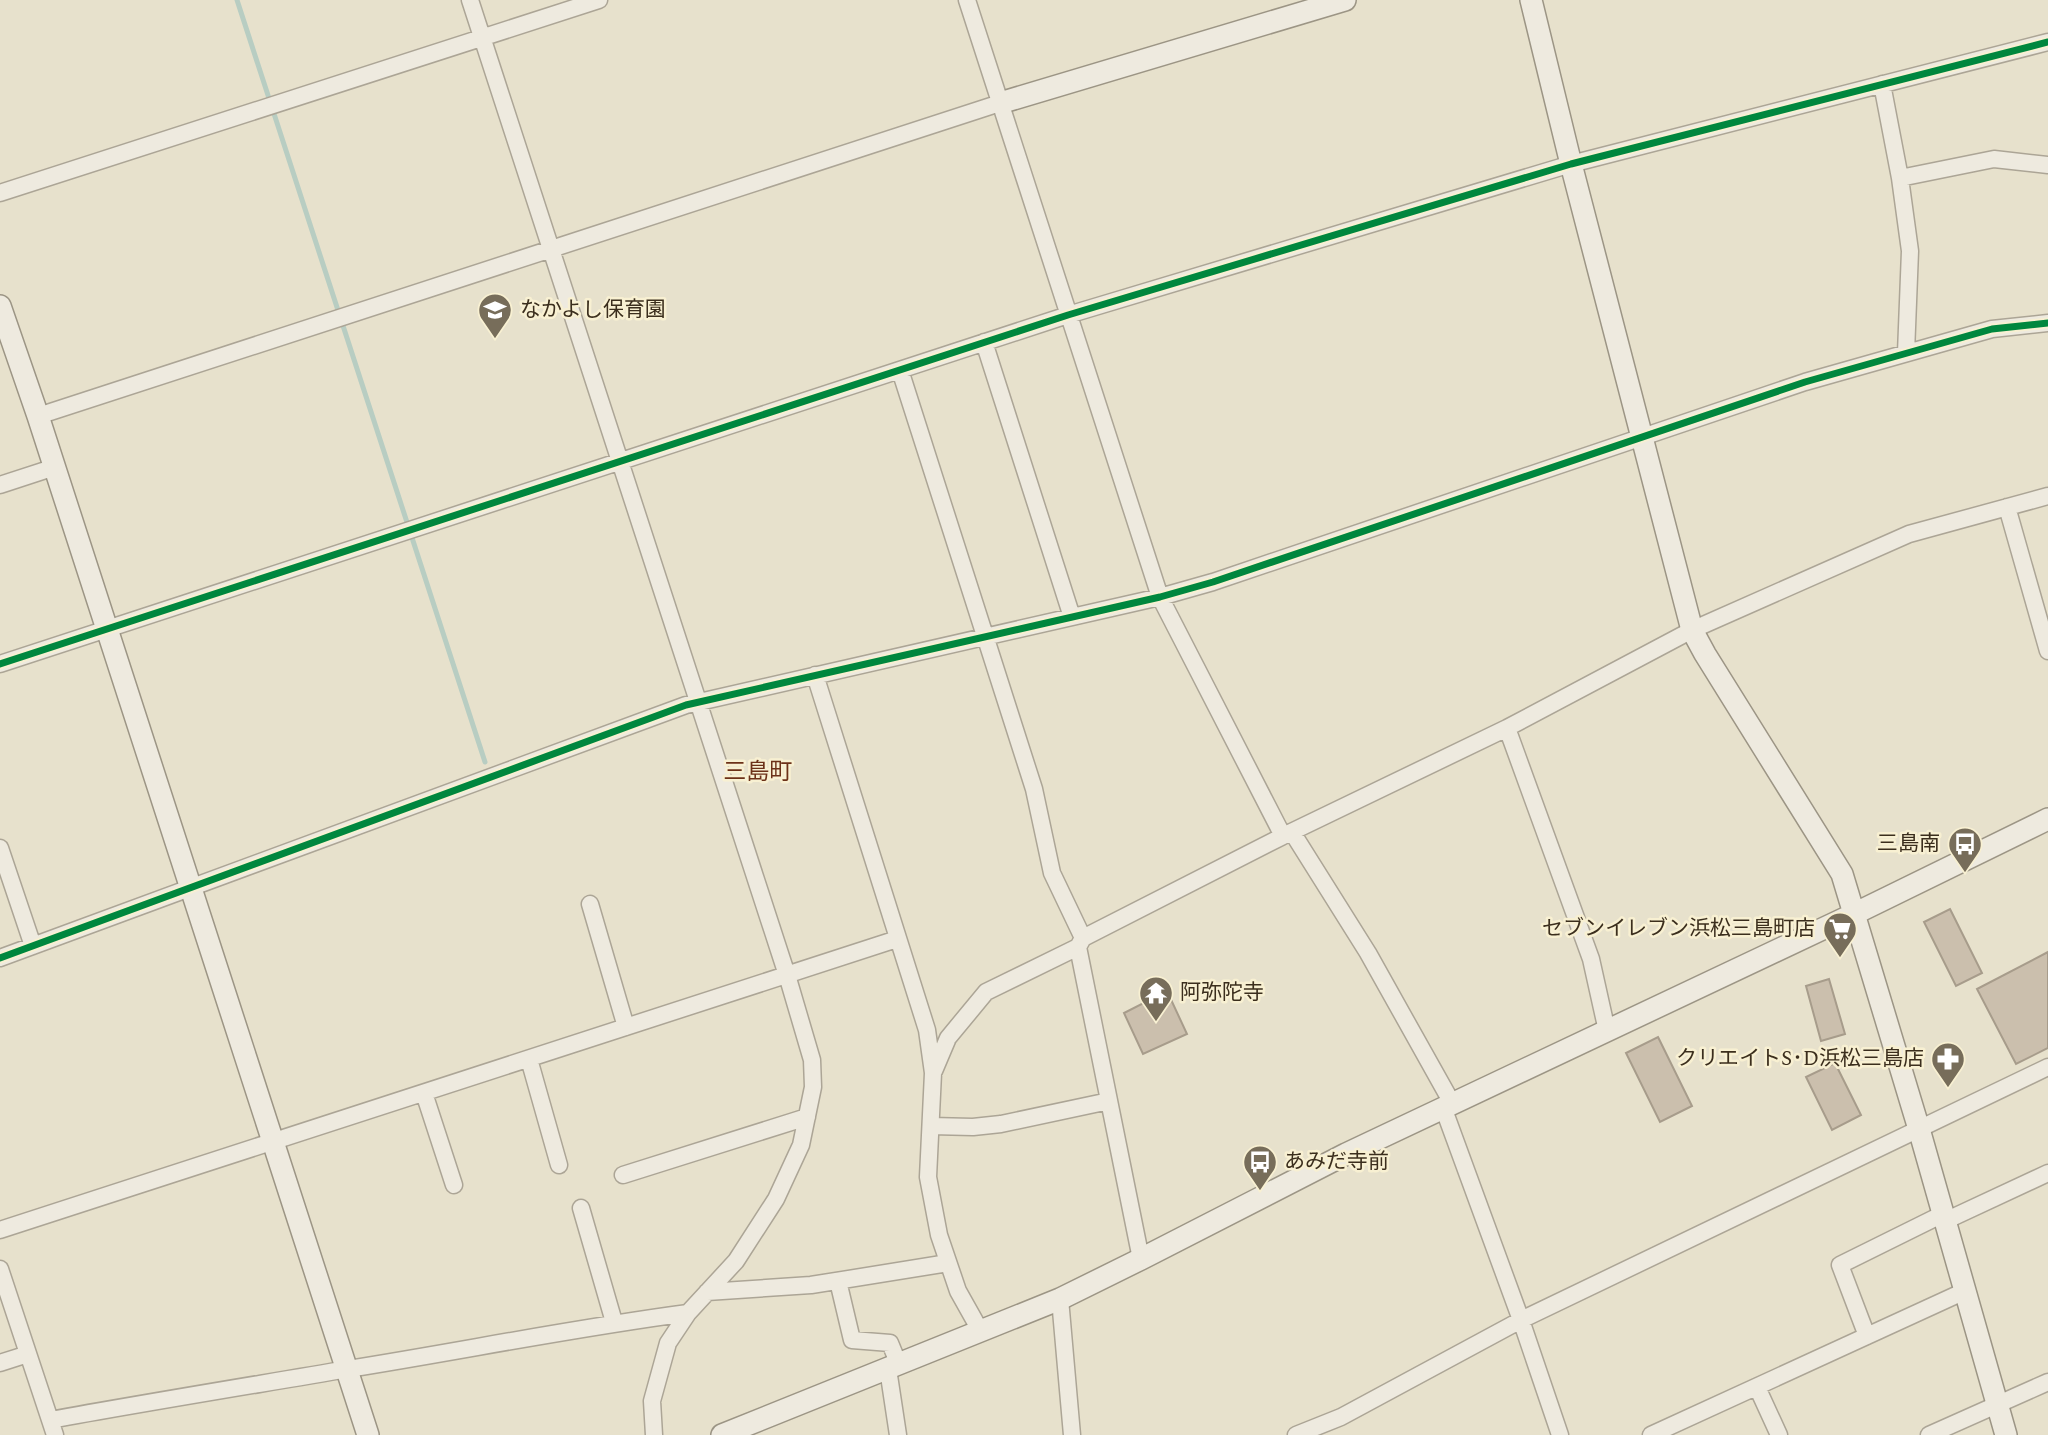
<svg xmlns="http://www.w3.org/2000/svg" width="2048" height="1435" font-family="Spectral,'Noto Sans JP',serif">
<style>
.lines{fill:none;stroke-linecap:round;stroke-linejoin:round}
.stream{stroke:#b8cdc2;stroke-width:5}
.building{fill:#cbbfad;stroke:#a79c8b;stroke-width:2}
.street-casing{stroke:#aca596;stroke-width:19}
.secondary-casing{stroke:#9c9585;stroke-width:24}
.street{stroke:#eeeadf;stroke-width:16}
.secondary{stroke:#eeeadf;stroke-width:21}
.cycleway-casing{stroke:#f8f0d2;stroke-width:11}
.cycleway{stroke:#00873e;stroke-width:7}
.labels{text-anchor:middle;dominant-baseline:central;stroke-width:5;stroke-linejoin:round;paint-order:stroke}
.poi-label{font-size:21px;fill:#3b2e1d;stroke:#f8f0d2;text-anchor:start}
.neighbourhood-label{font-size:23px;fill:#6c3118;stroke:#f8f0d2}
</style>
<rect width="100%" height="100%" fill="#e7e1cc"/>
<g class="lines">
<!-- stream -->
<path class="stream" d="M237,0L485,762"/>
</g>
<!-- building -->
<path class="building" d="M1950,909L1982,973L1956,986L1924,922Z
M2048,952V1048L2016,1064L1977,989Z
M1829,979L1845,1034L1821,1041L1806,986Z
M1167,991L1187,1034L1143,1054L1124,1013Z
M1658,1037L1692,1106L1660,1122L1626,1053Z
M1835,1063L1861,1115L1832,1130L1806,1077Z"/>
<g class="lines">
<!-- street casing -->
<g class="street-casing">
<path id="street" d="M470,0L787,975L812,1060L813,1087L801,1145L776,1199L736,1261L688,1313L668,1343L652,1401L654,1435
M967,0L1160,597L1283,836
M1882,84L1900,178L1910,251L1906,353
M1900,178L1994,159L2048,165
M0,193L599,0
M984,342L1072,617
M900,370L1034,789L1052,873L1083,938
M38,416L1000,103
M0,485L55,467
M2007,507L2048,651
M0,664L1068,315L1571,164L2048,42
M815,675L927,1030L933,1073L928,1177L939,1235L958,1291L981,1332
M1507,728L1591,959L1607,1031
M1292,832L1368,953L1452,1103
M0,848L33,946
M590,904L626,1027
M0,958L686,705L1160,597L1213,582L1805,382L1992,329L2048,323
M529,1059L559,1165
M934,1071L948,1038L986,992L1078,947
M424,1093L454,1185
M1443,1107L1521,1320L1560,1435
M931,1126L973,1127L1001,1124L1109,1101
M623,1175L807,1117
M581,1208L614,1322
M1945,1221L2048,1173
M0,1230L897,939
M1141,1259L1078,947L1083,938L1283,836L1507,728L1692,630L1909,534L2048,496
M0,1269L55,1435
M838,1281L852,1340L890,1343L899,1365
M707,1292L811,1285L948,1263
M1060,1299L1072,1435
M1867,1336L1840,1265L1943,1214
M0,1363L28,1354
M888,1369L898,1435
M1757,1387L1779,1435
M50,1420C149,1402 248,1386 348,1369C461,1351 574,1328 688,1313
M1296,1435L1341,1417L1521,1320L2048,1067
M1651,1435L1965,1291
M1929,1435L2048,1382"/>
</g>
<!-- secondary casing -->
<g class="secondary-casing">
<path id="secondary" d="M1531,0L1571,164L1692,630L1705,654L1842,874L1919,1129L2006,1435
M1000,103L1345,0
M0,306L38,416L368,1435
M722,1435L1060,1299L1141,1259L1346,1154L1854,914L2048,819"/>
</g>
<!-- street -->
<use href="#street" class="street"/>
<!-- secondary -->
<use href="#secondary" class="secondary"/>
<!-- cycleway casing -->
<g class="cycleway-casing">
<path id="cycleway" d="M0,664L1068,315L1571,164L2048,42
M0,958L686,705L1160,597L1213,582L1805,382L1992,329L2048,323"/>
</g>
<!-- cycleway -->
<use href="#cycleway" class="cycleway"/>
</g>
<!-- icons -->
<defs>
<g id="school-pin" transform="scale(1.75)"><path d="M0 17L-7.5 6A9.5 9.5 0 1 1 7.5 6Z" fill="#776d5a" stroke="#f8f0d2"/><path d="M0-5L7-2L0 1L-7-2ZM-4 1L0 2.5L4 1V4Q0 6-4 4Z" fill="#fff"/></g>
<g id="bus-pin" transform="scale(1.75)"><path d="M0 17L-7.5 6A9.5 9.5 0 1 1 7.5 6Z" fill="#776d5a" stroke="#f8f0d2"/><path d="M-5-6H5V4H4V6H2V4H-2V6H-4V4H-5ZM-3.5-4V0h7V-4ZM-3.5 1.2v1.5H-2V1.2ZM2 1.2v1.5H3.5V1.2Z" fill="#fff"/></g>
<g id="supermarket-pin" transform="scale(1.75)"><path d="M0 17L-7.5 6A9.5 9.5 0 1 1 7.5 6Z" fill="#776d5a" stroke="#f8f0d2"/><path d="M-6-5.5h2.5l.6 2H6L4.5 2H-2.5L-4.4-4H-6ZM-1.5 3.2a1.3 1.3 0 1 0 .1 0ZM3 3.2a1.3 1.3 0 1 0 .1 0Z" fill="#fff"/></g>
<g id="temple-pin" transform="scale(1.75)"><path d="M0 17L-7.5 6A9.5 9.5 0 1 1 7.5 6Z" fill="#776d5a" stroke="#f8f0d2"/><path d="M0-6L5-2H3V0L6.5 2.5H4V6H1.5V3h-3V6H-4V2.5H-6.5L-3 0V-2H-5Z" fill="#fff"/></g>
<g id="pharmacy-pin" transform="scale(1.75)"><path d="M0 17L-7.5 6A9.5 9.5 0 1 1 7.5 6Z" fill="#776d5a" stroke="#f8f0d2"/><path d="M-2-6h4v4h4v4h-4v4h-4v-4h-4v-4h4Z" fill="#fff"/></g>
</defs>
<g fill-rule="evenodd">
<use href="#school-pin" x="495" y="310"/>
<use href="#bus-pin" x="1965" y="844"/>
<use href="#supermarket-pin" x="1840" y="929"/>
<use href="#temple-pin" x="1156" y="993"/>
<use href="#pharmacy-pin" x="1948" y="1059"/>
<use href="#bus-pin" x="1260" y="1162"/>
</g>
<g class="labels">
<!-- poi labels -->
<g class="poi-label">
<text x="520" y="310">なかよし保育園</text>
<text x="1940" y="844" text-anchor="end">三島南</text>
<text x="1815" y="929" text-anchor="end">セブンイレブン浜松三島町店</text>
<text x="1180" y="993">阿弥陀寺</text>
<text x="1924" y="1059" text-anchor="end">クリエイトS･D浜松三島店</text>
<text x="1284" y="1162">あみだ寺前</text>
</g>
<!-- neighbourhood labels -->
<g class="neighbourhood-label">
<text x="758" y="772">三島町</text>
</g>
</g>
</svg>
